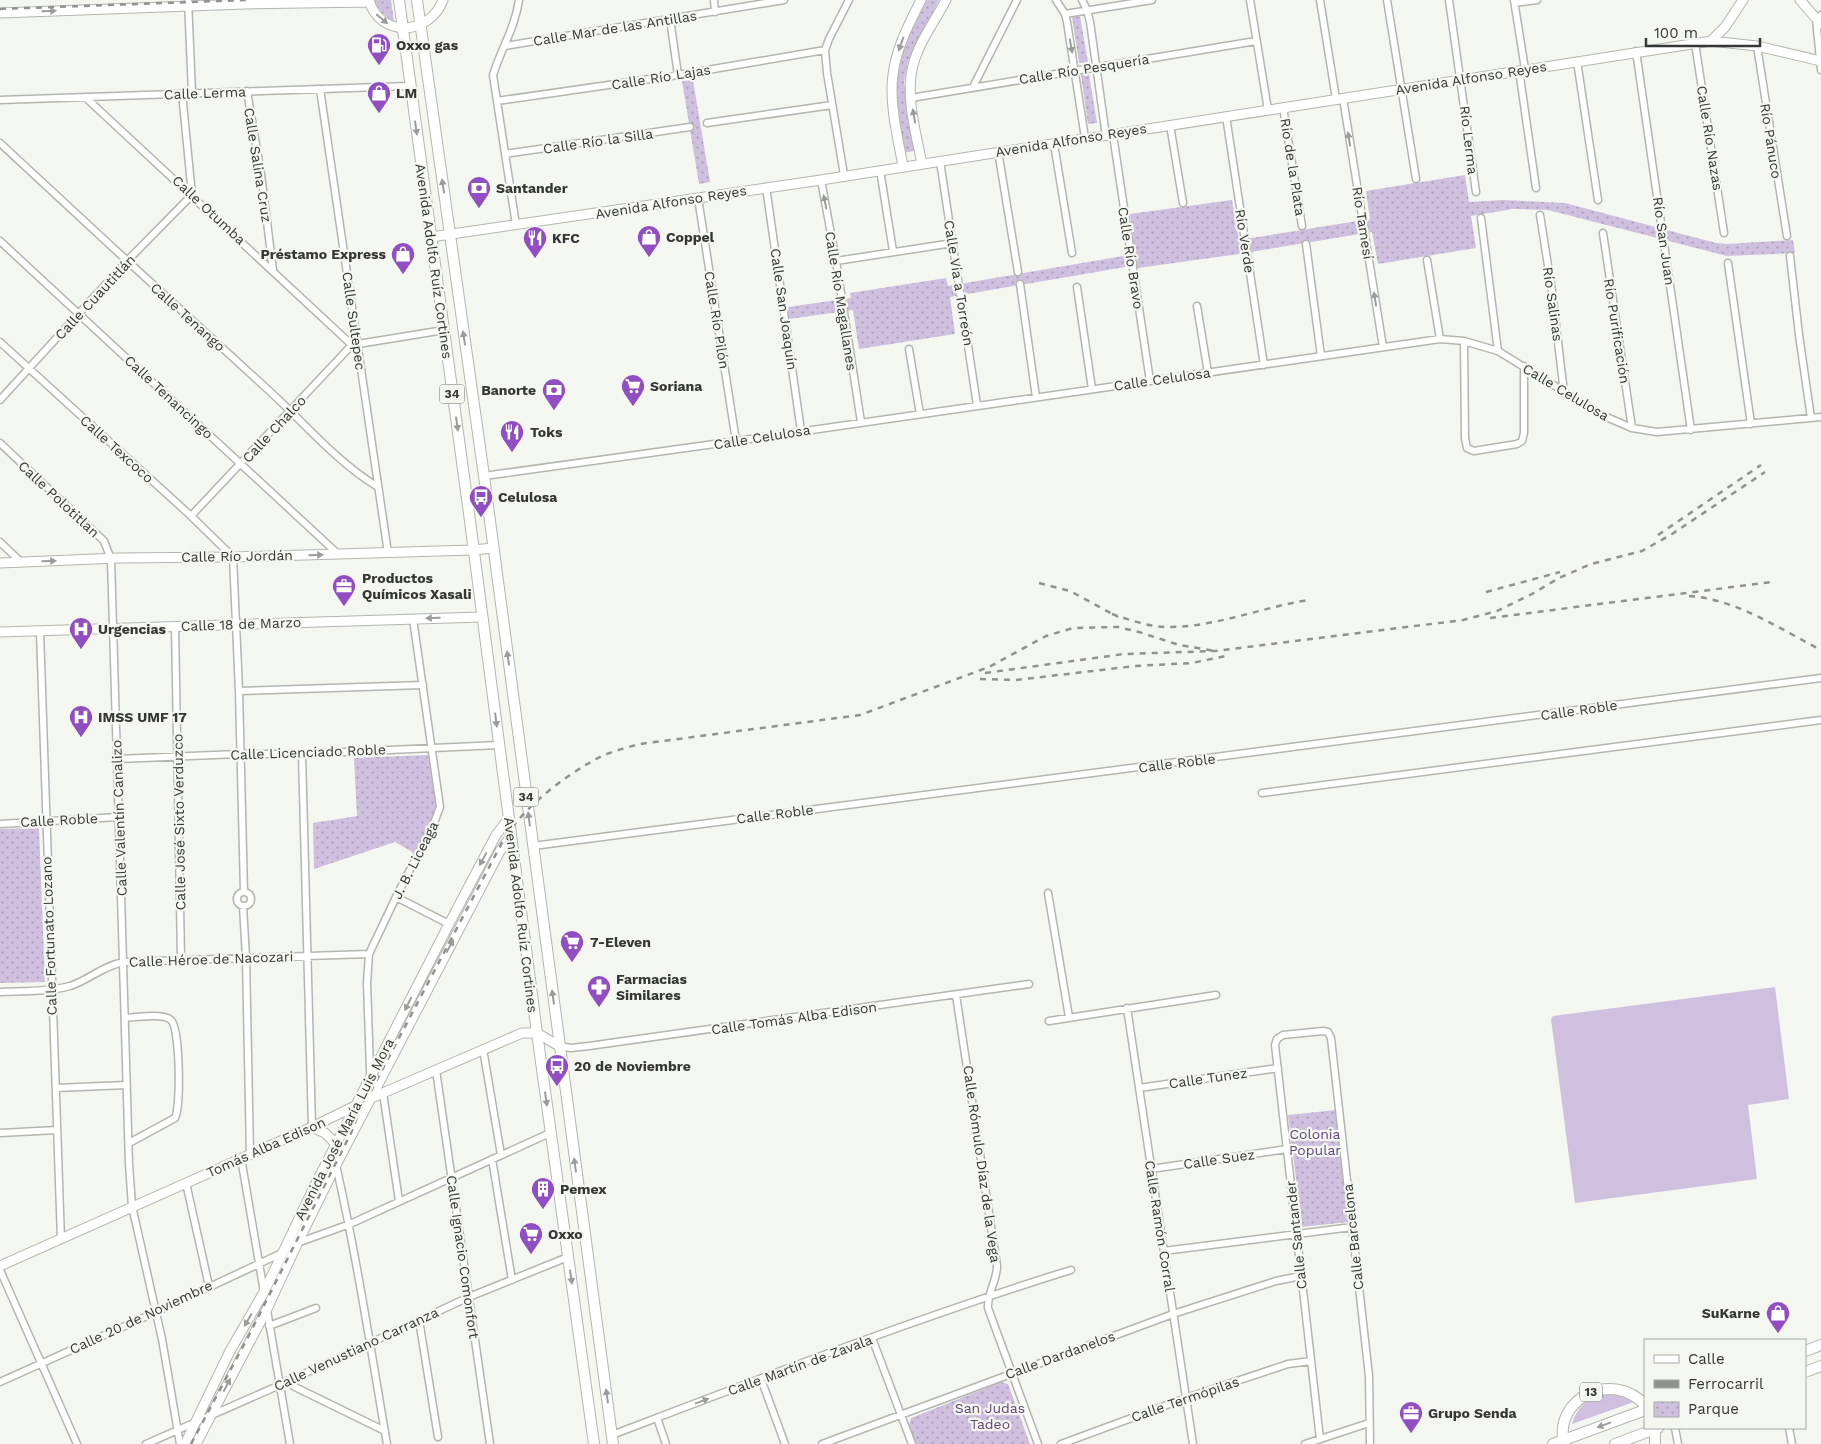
<svg xmlns="http://www.w3.org/2000/svg" width="1821" height="1444" font-family="'Work Sans',sans-serif">
<style>
.green{fill:#d0c0df}
.park{fill:url(#park-dots)}
.lines{fill:none;stroke-linecap:round;stroke-linejoin:round}
.street-casing{stroke:#b2b6af;stroke-width:9}
.secondary-casing{stroke:#b2b6af;stroke-width:11}
.primary-casing{stroke:#b2b6af;stroke-width:12}
.street{stroke:#fff;stroke-width:6}
.secondary{stroke:#fff;stroke-width:9}
.primary{stroke:#fff;stroke-width:10}
.rail{stroke:#8f928d;stroke-width:2.5;stroke-dasharray:6 6;stroke-linecap:butt}
.oneway{fill:#9a9b9a}
.labels{text-anchor:middle;dominant-baseline:central;stroke-width:4.5;stroke-linejoin:round;paint-order:stroke}
.shield{fill:#f3f7f0;stroke:#6e716c;stroke-width:1}
.shield-label{font-size:12px;font-weight:bold;fill:#353734}
.street-label{font-size:14px;fill:#353734;stroke:#f3f7f0}
.poi-label{font-size:14px;font-weight:bold;fill:#353734;stroke:#f3f7f0;text-anchor:start}
.park-label{font-size:14px;fill:#62447b;stroke:#f3f7f0}
</style>
<defs>
<pattern id="park-dots" width="8" height="8" patternUnits="userSpaceOnUse" patternTransform="scale(1.25)"><rect width="8" height="8" fill="#d0c0df"/><path d="M2 2h.1M6 6h.1" fill="none" stroke="#aa9db6" stroke-width="1.8" stroke-linecap="round"/></pattern>
</defs>
<rect width="100%" height="100%" fill="#f3f7f0"/>
<!-- green -->
<path class="green" d="M1775,987L1789,1099L1748,1105L1757,1179L1575,1203L1551,1019L1553,1016Z
M1605,1394L1618,1395L1634,1402L1572,1424C1576,1408 1589,1397 1605,1394Z"/>
<!-- park -->
<path class="park" d="M373,0H391L394,22L382,13Z
M923,0H939L908,62L904,82L914,151L903,153L894,85L907,30Z
M1080,16L1088,62L1079,63L1072,17Z
M1089,74L1097,123L1088,124L1081,75Z
M693,80L710,182L699,184L682,81Z
M1465,175L1469,202L1503,200L1565,203L1716,243L1726,244L1793,240L1795,253L1727,256L1548,210L1513,209L1471,216L1476,248L1378,264L1372,232L1239,254L1138,268L1137,265L950,297L955,334L859,349L853,310L789,319L788,307L851,298L850,293L946,278L948,286L1135,254L1130,214L1232,200L1239,240L1370,219L1366,191Z
M428,755L437,811L414,853L395,842L314,869L313,823L357,816L354,758Z
M39,828L45,982L0,983V829Z
M1336,1110L1348,1222L1302,1227L1288,1115Z
M1001,1382L1008,1384L1030,1444H916L909,1425L911,1418Z"/>
<g class="lines">
<!-- street casing -->
<g class="street-casing">
<path id="street" d="M188,0L192,93
M714,0L715,12
M1056,0L1065,14L1067,22L1085,138
M1082,0L1087,10L1090,22L1106,136
M1250,0L1268,110
M1320,0L1336,99
M1387,0L1416,179
M1449,0L1476,192
M1514,0L1525,69
M1515,3L1537,0
M1065,14L1152,0
M1821,15L1816,19L1821,70
M670,19L678,75
M1695,43L1724,233
M505,46L784,0
M1757,46L1787,236
M1636,51L1691,430
M1577,61L1598,200
M1519,70L1536,188
M973,87L1017,0
M320,89L388,553
M247,91L261,174L273,270
M85,97L353,346
M911,98L1256,41
M1343,98L1383,347
M0,100L410,86
M497,101L678,75L825,50
M1283,107L1302,226
M1226,116L1264,365
M707,123L832,105
M1170,125L1183,203
M1113,135L1150,381
M0,143C88,225 176,306 265,387C302,420 335,461 378,487
M1054,144L1072,253
M998,151L1018,272
M505,154L690,127
M940,161L977,405
M880,170L893,251
M844,175L827,73L825,50L829,39L849,0
M821,180L836,261L861,422
M766,187L801,431
M698,198L736,441
M1540,215L1552,291L1564,393
M1481,218L1498,351
M516,225L493,75C501,49 515,28 519,0
M1603,233L1632,428
M0,241L338,554
M1306,244L1321,356
M1790,256L1799,335L1811,418
M1427,260L1440,339
M836,261L953,243
M1728,263L1751,424
M1020,284L1036,397
M1077,287L1092,389
M1197,306L1208,373
M1464,341L1465,438L1467,448L1474,451L1517,444L1522,441L1524,433V366
M0,342L191,516L233,557L239,691L244,892
M909,349L920,414
M0,400L126,262L192,195L182,93
M0,443L104,541L111,559L129,1164L132,1206L162,1339L180,1444
M484,476L736,441L1440,339L1464,341L1498,351L1604,416L1632,428L1657,432L1821,417
M191,516L349,348L358,344L444,330
M0,542L22,563
M175,626L181,959
M40,632C46,834 53,1037 61,1240
M239,691L423,685
M302,754L312,1127
M117,759L239,754H302L499,745
M1262,793L1821,720
M0,824L118,817
M533,846L1821,678
M237 899a7 7 0 1 1 14 0a7 7 0 1 1-14 0Z
M1048,893L1069,1017
M396,897L449,924
M243,906L246,958L250,1154
M0,992C22,991 49,992 70,986C89,980 102,966 124,962L369,954
M956,995L997,1266C997,1281 987,1293 988,1308L1038,1444
M1127,1008L1193,1444
M125,1018C135,1017 164,1013 171,1020C180,1028 181,1106 175,1118L129,1143
M1049,1021L1216,995
M559,1046L571,1048L589,1046L1029,984
M483,1049L501,1155
M436,1070L490,1444
M56,1088L127,1085
M1139,1088L1278,1068
M383,1093L399,1201
M371,1097L367,983L369,954L396,897L434,823L440,807L413,619
M0,1133L57,1130
M241,1158L264,1292
M492,1159L512,1280
M336,1165C357,1258 371,1351 387,1444
M1151,1169L1287,1149
M186,1183L209,1286
M297,1243L350,1224L550,1133
M1164,1251L1352,1227
M0,1270L77,1444
M267,1310L290,1444
M419,1320L438,1437
M269,1326L316,1308
M872,1338L912,1444
M761,1379L785,1444
M287,1381L295,1387L385,1431
M0,1382L156,1312L282,1253
M657,1418L666,1444
M1675,1428L1678,1444
M1789,1428L1792,1444
M612,1435C764,1377 916,1318 1071,1270
M1320,1439L1275,1045L1277,1039L1283,1035L1323,1031L1328,1032L1331,1038L1369,1376L1370,1444
M146,1444L280,1385L469,1297L568,1257
M822,1444L1173,1314L1276,1281L1301,1276
M1061,1444L1186,1398L1288,1364L1311,1361
M1305,1444L1369,1423"/>
</g>
<!-- secondary casing -->
<g class="secondary-casing">
<path id="secondary" d="M369,0C380,39 430,35 443,0
M1800,0L1821,24
M0,13L245,4L370,2
M1711,41L1725,27L1743,0
M922,164C916,133 905,96 913,65C919,42 935,21 946,0
M903,166C898,139 889,103 893,75C896,48 909,24 921,0
M431,237L821,180L1711,41L1757,46L1821,61
M0,563L118,558L233,557L473,550L493,548
M0,632L482,617
M369,1099L522,1033H537L559,1046
M312,1127L325,1133L337,1145
M0,1266L312,1127L357,1105
M185,1444L230,1351L264,1292L315,1185L449,924L496,835L509,818
M196,1444L267,1309L297,1244L336,1165L500,851L511,836"/>
</g>
<!-- primary casing -->
<g class="primary-casing">
<path id="primary" d="M399,0L468,506L537,1033L594,1444
M417,0L484,476L613,1444
M1805,1351L1821,1345
M1805,1372L1821,1366
M1553,1444L1645,1410
M1564,1444C1553,1397 1614,1370 1645,1405
M1615,1444L1658,1428
M1655,1444V1428"/>
</g>
<!-- street -->
<use href="#street" class="street"/>
<!-- secondary -->
<use href="#secondary" class="secondary"/>
<!-- primary -->
<use href="#primary" class="primary"/>
<!-- rail -->
<path class="rail" d="M0,9L246,0
M1658,535L1761,465
M1039,583L1070,591L1118,617
M1486,592L1560,572
M1689,596C1736,599 1780,629 1821,650
M1112,614C1130,620 1149,627 1168,627C1217,627 1262,607 1309,600
M1490,618L1772,582
M985,673L1124,654L1215,651L1463,620L1497,611L1532,594L1559,578L1591,564L1642,551L1672,534L1765,472
M980,679L1016,680L1135,666L1192,663L1230,655
M191,1444L248,1337L351,1133L363,1102L371,1091L505,837C527,805 562,778 596,759C609,752 625,748 640,744L860,715L989,667L1046,636L1073,628L1118,627L1139,632L1179,645L1215,651"/>
</g>
<!-- one-way arrows -->
<defs><path id="oneway-solid" d="M-6-.8H1V-3.2L6.5 0L1 3.2V.8H-6Z" transform="scale(1.25)"/></defs>
<g class="oneway">
<use href="#oneway-solid" transform="translate(49 11) rotate(-2)"/>
<use href="#oneway-solid" transform="translate(382 19) rotate(40)"/>
<use href="#oneway-solid" transform="translate(901 44) rotate(110)"/>
<use href="#oneway-solid" transform="translate(1071 46) rotate(80)"/>
<use href="#oneway-solid" transform="translate(914 116) rotate(-99)"/>
<use href="#oneway-solid" transform="translate(416 128) rotate(82)"/>
<use href="#oneway-solid" transform="translate(1349 139) rotate(-99)"/>
<use href="#oneway-solid" transform="translate(443 186) rotate(-98)"/>
<use href="#oneway-solid" transform="translate(825 202) rotate(-101)"/>
<use href="#oneway-solid" transform="translate(1375 299) rotate(-99)"/>
<use href="#oneway-solid" transform="translate(464 338) rotate(-98)"/>
<use href="#oneway-solid" transform="translate(457 424) rotate(82)"/>
<use href="#oneway-solid" transform="translate(316 555) rotate(-1)"/>
<use href="#oneway-solid" transform="translate(49 561) rotate(-2)"/>
<use href="#oneway-solid" transform="translate(433 618) rotate(179)"/>
<use href="#oneway-solid" transform="translate(508 658) rotate(-98)"/>
<use href="#oneway-solid" transform="translate(496 720) rotate(83)"/>
<use href="#oneway-solid" transform="translate(529 819) rotate(-97)"/>
<use href="#oneway-solid" transform="translate(483 859) rotate(118)"/>
<use href="#oneway-solid" transform="translate(450 946) rotate(-62)"/>
<use href="#oneway-solid" transform="translate(553 997) rotate(-98)"/>
<use href="#oneway-solid" transform="translate(408 1004) rotate(117)"/>
<use href="#oneway-solid" transform="translate(546 1099) rotate(82)"/>
<use href="#oneway-solid" transform="translate(575 1165) rotate(-98)"/>
<use href="#oneway-solid" transform="translate(571 1277) rotate(82)"/>
<use href="#oneway-solid" transform="translate(248 1320) rotate(120)"/>
<use href="#oneway-solid" transform="translate(227 1385) rotate(-62)"/>
<use href="#oneway-solid" transform="translate(607 1396) rotate(-98)"/>
<use href="#oneway-solid" transform="translate(702 1401) rotate(-20)"/>
<use href="#oneway-solid" transform="translate(1604 1425) rotate(160)"/>
</g>
<!-- icons -->
<defs>
<g id="fuel-pin" transform="scale(1.25)"><path d="M0 17L-7.5 6A9.5 9.5 0 1 1 7.5 6Z" fill="#914ec3" stroke="#f3f7f0"/><path d="M-5.5-6h7V0h2V4h1.3V-2.5L3-4.5l.8-.8L6-3V5H2.5V1h-1V6h-7ZM-4.2-4.7v3.2H.2V-4.7Z" fill="#fff"/></g>
<g id="shop-pin" transform="scale(1.25)"><path d="M0 17L-7.5 6A9.5 9.5 0 1 1 7.5 6Z" fill="#914ec3" stroke="#f3f7f0"/><path d="M-5-2.5h2.3a2.7 3.5 0 0 1 5.4 0H5L5.5 6h-11ZM-1.5-2.5h3a1.5 2.3 0 0 0-3 0Z" fill="#fff"/></g>
<g id="bank-pin" transform="scale(1.25)"><path d="M0 17L-7.5 6A9.5 9.5 0 1 1 7.5 6Z" fill="#914ec3" stroke="#f3f7f0"/><path d="M-6-4H6V4H-6ZM0-2.3a2.3 2.3 0 1 0 0 4.6a2.3 2.3 0 1 0 0-4.6Z" fill="#fff"/></g>
<g id="restaurant-pin" transform="scale(1.25)"><path d="M0 17L-7.5 6A9.5 9.5 0 1 1 7.5 6Z" fill="#914ec3" stroke="#f3f7f0"/><path d="M-5-6h1v4h1v-4h1v4h1v-4h1v5L-1.5 .5V6h-2V.5L-5-1ZM5-6V6H3V1.5H1.5Q1.5-4 5-6Z" fill="#fff"/></g>
<g id="supermarket-pin" transform="scale(1.25)"><path d="M0 17L-7.5 6A9.5 9.5 0 1 1 7.5 6Z" fill="#914ec3" stroke="#f3f7f0"/><path d="M-6-5.5h2.5l.6 2H6L4.5 2H-2.5L-4.4-4H-6ZM-1.5 3.2a1.3 1.3 0 1 0 .1 0ZM3 3.2a1.3 1.3 0 1 0 .1 0Z" fill="#fff"/></g>
<g id="bus-pin" transform="scale(1.25)"><path d="M0 17L-7.5 6A9.5 9.5 0 1 1 7.5 6Z" fill="#914ec3" stroke="#f3f7f0"/><path d="M-5-6H5V4H4V6H2V4H-2V6H-4V4H-5ZM-3.5-4V0h7V-4ZM-3.5 1.2v1.5H-2V1.2ZM2 1.2v1.5H3.5V1.2Z" fill="#fff"/></g>
<g id="office-pin" transform="scale(1.25)"><path d="M0 17L-7.5 6A9.5 9.5 0 1 1 7.5 6Z" fill="#914ec3" stroke="#f3f7f0"/><path d="M-6-3h4V-5.5h4V-3h4V5H-6ZM-1-4.5V-3h2v-1.5ZM-6 0V1H6V0Z" fill="#fff"/></g>
<g id="hospital-pin" transform="scale(1.25)"><path d="M0 17L-7.5 6A9.5 9.5 0 1 1 7.5 6Z" fill="#914ec3" stroke="#f3f7f0"/><path d="M-5-5h3v3.5h4V-5h3V5h-3V1.5h-4V5h-3Z" fill="#fff"/></g>
<g id="pharmacy-pin" transform="scale(1.25)"><path d="M0 17L-7.5 6A9.5 9.5 0 1 1 7.5 6Z" fill="#914ec3" stroke="#f3f7f0"/><path d="M-2-6h4v4h4v4h-4v4h-4v-4h-4v-4h4Z" fill="#fff"/></g>
<g id="building-pin" transform="scale(1.25)"><path d="M0 17L-7.5 6A9.5 9.5 0 1 1 7.5 6Z" fill="#914ec3" stroke="#f3f7f0"/><path d="M-4-6H4V6H1V3H-1V6H-4ZM-2.5-4.3h1.7v1.8h-1.7ZM.8-4.3h1.7v1.8H.8ZM-2.5-1h1.7V.8h-1.7ZM.8-1h1.7V.8H.8Z" fill="#fff"/></g>
</defs>
<g fill-rule="evenodd">
<use href="#fuel-pin" x="379" y="45"/>
<use href="#shop-pin" x="379" y="93"/>
<use href="#bank-pin" x="479" y="188"/>
<use href="#shop-pin" x="649" y="237"/>
<use href="#restaurant-pin" x="535" y="238"/>
<use href="#shop-pin" x="403" y="254"/>
<use href="#supermarket-pin" x="633" y="386"/>
<use href="#bank-pin" x="554" y="390"/>
<use href="#restaurant-pin" x="512" y="432"/>
<use href="#bus-pin" x="481" y="497"/>
<use href="#office-pin" x="344" y="586"/>
<use href="#hospital-pin" x="81" y="629"/>
<use href="#hospital-pin" x="81" y="717"/>
<use href="#supermarket-pin" x="572" y="942"/>
<use href="#pharmacy-pin" x="599" y="987"/>
<use href="#bus-pin" x="557" y="1066"/>
<use href="#building-pin" x="543" y="1189"/>
<use href="#supermarket-pin" x="531" y="1234"/>
<use href="#shop-pin" x="1778" y="1313"/>
<use href="#office-pin" x="1411" y="1413"/>
</g>
<g class="labels">
<!-- shield labels -->
<g class="shield">
<rect x="439.5" y="384.5" width="25" height="19" rx="4"/>
<rect x="513.5" y="787.5" width="25" height="19" rx="4"/>
<rect x="1580" y="1382.5" width="22" height="19" rx="4"/>
</g>
<g class="shield-label">
<text x="452" y="394">34</text>
<text x="526" y="797">34</text>
<text x="1591" y="1392">13</text>
</g>
<!-- street labels -->
<g class="street-label">
<text transform="translate(615 28) rotate(-9)">Calle Mar de las Antillas</text>
<text transform="translate(1084 69) rotate(-9)">Calle Río Pesquería</text>
<text transform="translate(661 77) rotate(-9)">Calle Río Lajas</text>
<text transform="translate(1471 78) rotate(-9)">Avenida Alfonso Reyes</text>
<text transform="translate(205 93) rotate(-2)">Calle Lerma</text>
<text transform="translate(1710 138) rotate(81)">Calle Río Nazas</text>
<text transform="translate(1071 140) rotate(-9)">Avenida Alfonso Reyes</text>
<text transform="translate(1469 140) rotate(83)">Río Lerma</text>
<text transform="translate(598 141) rotate(-8)">Calle Río la Silla</text>
<text transform="translate(1771 141) rotate(81)">Río Pánuco</text>
<text transform="translate(258 165) rotate(81)">Calle Salina Cruz</text>
<text transform="translate(1293 167) rotate(81)">Río de la Plata</text>
<text transform="translate(671 202) rotate(-9)">Avenida Alfonso Reyes</text>
<text transform="translate(209 210) rotate(43)">Calle Otumba</text>
<text transform="translate(1363 223) rotate(81)">Río Tamesí</text>
<text transform="translate(1245 241) rotate(81)">Río Verde</text>
<text transform="translate(1664 241) rotate(82)">Río San Juan</text>
<text transform="translate(1131 258) rotate(81)">Calle Río Bravo</text>
<text transform="translate(434 261) rotate(82)">Avenida Adolfo Ruíz Cortines</text>
<text transform="translate(959 283) rotate(81)">Calle Vía a Torreón</text>
<text transform="translate(95 297) rotate(-47)">Calle Cuautitlán</text>
<text transform="translate(841 301) rotate(81)">Calle Río Magallanes</text>
<text transform="translate(1553 304) rotate(82)">Río Salinas</text>
<text transform="translate(784 309) rotate(82)">Calle San Joaquín</text>
<text transform="translate(188 317) rotate(42)">Calle Tenango</text>
<text transform="translate(717 320) rotate(81)">Calle Río Pilón</text>
<text transform="translate(354 321) rotate(82)">Calle Sultepec</text>
<text transform="translate(1617 331) rotate(81)">Río Purificación</text>
<text transform="translate(1162 379) rotate(-8)">Calle Celulosa</text>
<text transform="translate(1566 392) rotate(31)">Calle Celulosa</text>
<text transform="translate(169 397) rotate(43)">Calle Tenancingo</text>
<text transform="translate(274 429) rotate(-47)">Calle Chalco</text>
<text transform="translate(762 437) rotate(-9)">Calle Celulosa</text>
<text transform="translate(117 449) rotate(42)">Calle Texcoco</text>
<text transform="translate(59 499) rotate(43)">Calle Polotitlan</text>
<text transform="translate(237 556) rotate(-1)">Calle Río Jordán</text>
<text transform="translate(241 624) rotate(-2)">Calle 18 de Marzo</text>
<text transform="translate(1579 710) rotate(-8)">Calle Roble</text>
<text transform="translate(308 752) rotate(-2)">Calle Licenciado Roble</text>
<text transform="translate(1177 763) rotate(-7)">Calle Roble</text>
<text transform="translate(775 814) rotate(-7)">Calle Roble</text>
<text transform="translate(119 818) rotate(-92)">Calle Valentín Canalizo</text>
<text transform="translate(59 820) rotate(-3)">Calle Roble</text>
<text transform="translate(179 822) rotate(-91)">Calle José Sixto Verduzco</text>
<text transform="translate(415 860) rotate(-63)">J. B. Liceaga</text>
<text transform="translate(521 915) rotate(83)">Avenida Adolfo Ruíz Cortines</text>
<text transform="translate(49 936) rotate(-92)">Calle Fortunato Lozano</text>
<text transform="translate(211 959) rotate(-2)">Calle Héroe de Nacozari</text>
<text transform="translate(794 1018) rotate(-8)">Calle Tomás Alba Edison</text>
<text transform="translate(1208 1078) rotate(-8)">Calle Tunez</text>
<text transform="translate(344 1129) rotate(-63)">Avenida José María Luis Mora</text>
<text transform="translate(266 1147) rotate(-24)">Tomás Alba Edison</text>
<text transform="translate(1219 1159) rotate(-8)">Calle Suez</text>
<text transform="translate(982 1164) rotate(82)">Calle Rómulo Díaz de la Vega</text>
<text transform="translate(1160 1226) rotate(81)">Calle Ramón Corral</text>
<text transform="translate(1296 1235) rotate(-96)">Calle Santander</text>
<text transform="translate(1353 1237) rotate(-96)">Calle Barcelona</text>
<text transform="translate(463 1257) rotate(82)">Calle Ignacio Comonfort</text>
<text transform="translate(141 1317) rotate(-25)">Calle 20 de Noviembre</text>
<text transform="translate(356 1349) rotate(-25)">Calle Venustiano Carranza</text>
<text transform="translate(1060 1355) rotate(-20)">Calle Dardanelos</text>
<text transform="translate(800 1365) rotate(-20)">Calle Martín de Zavala</text>
<text transform="translate(1185 1399) rotate(-19)">Calle Termópilas</text>
</g>
<!-- poi labels -->
<g class="poi-label">
<text x="396" y="45">Oxxo gas</text>
<text x="396" y="93">LM</text>
<text x="496" y="188">Santander</text>
<text x="666" y="237">Coppel</text>
<text x="552" y="238">KFC</text>
<text x="386" y="254" text-anchor="end">Préstamo Express</text>
<text x="650" y="386">Soriana</text>
<text x="536" y="390" text-anchor="end">Banorte</text>
<text x="530" y="432">Toks</text>
<text x="498" y="497">Celulosa</text>
<text x="362" y="578">Productos<tspan x="362" dy="16">Químicos Xasali</tspan></text>
<text x="98" y="629">Urgencias</text>
<text x="98" y="717">IMSS UMF 17</text>
<text x="590" y="942">7-Eleven</text>
<text x="616" y="979">Farmacias<tspan x="616" dy="16">Similares</tspan></text>
<text x="574" y="1066">20 de Noviembre</text>
<text x="560" y="1189">Pemex</text>
<text x="548" y="1234">Oxxo</text>
<text x="1760" y="1313" text-anchor="end">SuKarne</text>
<text x="1428" y="1413">Grupo Senda</text>
</g>
<!-- park labels -->
<g class="park-label">
<text x="1315" y="1134">Colonia<tspan x="1315" dy="16">Popular</tspan></text>
<text x="990" y="1408">San Judas<tspan x="990" dy="16">Tadeo</tspan></text>
</g>
</g>
<!-- legend -->
<rect x="1644" y="1339" width="162" height="90" fill="#f3f7f0" stroke="#a7aaa5"/>
<rect x="1654" y="1355" width="25" height="8" fill="#ffffff" stroke="#a7aaa5"/>
<text x="1688" y="1364" font-size="15" fill="#353734">Calle</text>
<rect x="1654" y="1380" width="25" height="8" fill="#8f928d" stroke="#a7aaa5"/>
<text x="1688" y="1389" font-size="15" fill="#353734">Ferrocarril</text>
<rect x="1654" y="1402" width="25" height="15" fill="url(#park-dots)" stroke="#a7aaa5"/>
<text x="1688" y="1414" font-size="15" fill="#353734">Parque</text>
<!-- scale -->
<path d="M1646 38v8h114v-8" fill="none" stroke="#353734" stroke-width="2.5"/>
<text x="1654" y="38" font-size="15" fill="#353734" stroke="#f3f7f0" stroke-width="4" paint-order="stroke">100 m</text>
</svg>
